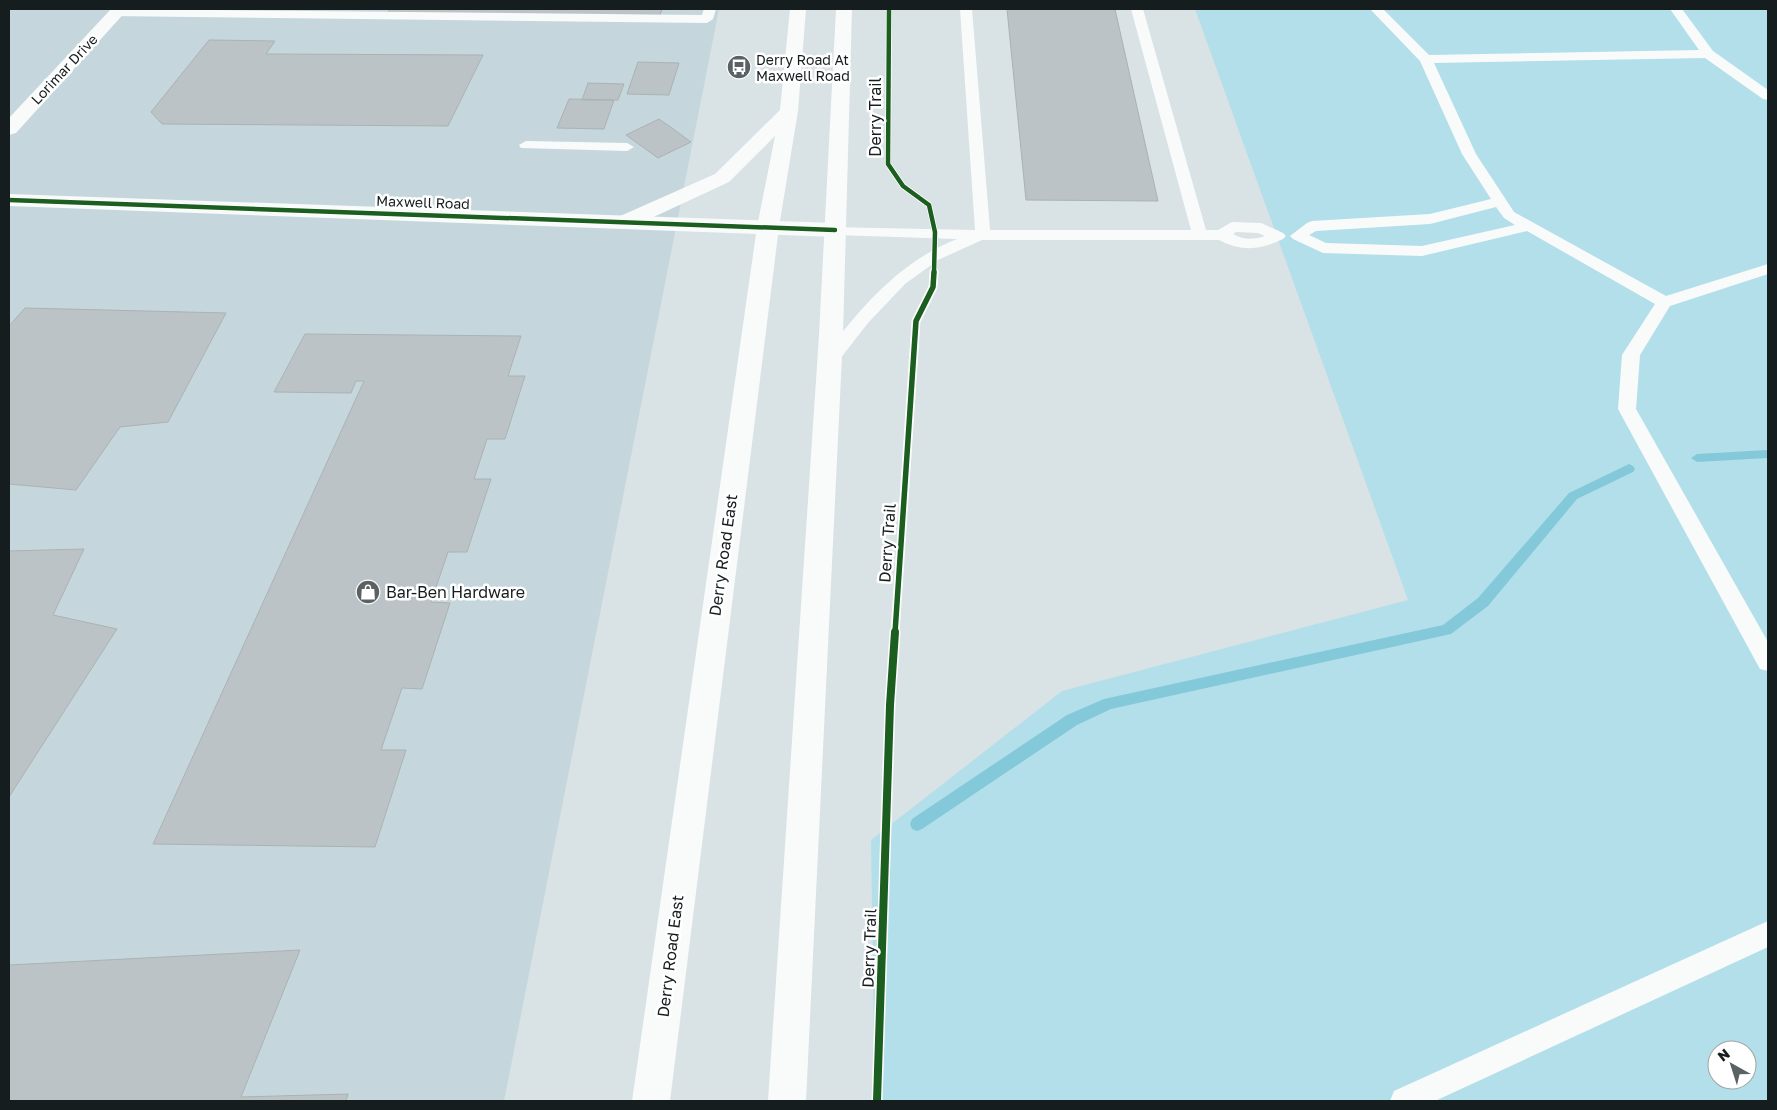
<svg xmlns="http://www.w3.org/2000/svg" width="1777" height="1110" font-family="'Golos Text',sans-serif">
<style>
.built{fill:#c5d7dc}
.green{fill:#b3dfea;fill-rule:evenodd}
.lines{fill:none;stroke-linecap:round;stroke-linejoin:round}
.stream{fill:#84c9d9;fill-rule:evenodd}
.building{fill:#bcc3c6;stroke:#aab2b4}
.service{fill:#f9fbfb;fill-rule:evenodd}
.minor{fill:#f9fbfb;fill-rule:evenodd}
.secondary{fill:#f9fbfb;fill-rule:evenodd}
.cycleway-far2-casing{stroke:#fff;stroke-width:6}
.cycleway-far1-casing{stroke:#fff;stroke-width:9}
.cycleway-casing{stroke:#fff;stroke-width:11}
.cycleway-far2{stroke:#1b5e20;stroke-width:4.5}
.cycleway-far1{stroke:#1b5e20;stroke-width:5.5}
.cycleway{stroke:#1b5e20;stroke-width:8}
.labels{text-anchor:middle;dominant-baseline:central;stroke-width:5;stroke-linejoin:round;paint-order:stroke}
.far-poi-label{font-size:14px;fill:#161d1f;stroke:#fff;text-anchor:start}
.far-street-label{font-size:14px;fill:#161d1f;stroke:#fff}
.street-label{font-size:16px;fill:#161d1f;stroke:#fff}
.poi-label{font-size:16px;fill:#161d1f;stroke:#fff;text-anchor:start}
</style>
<rect width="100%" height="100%" fill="#d9e2e5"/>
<!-- built -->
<path class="built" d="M9,9H719L504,1101H9Z"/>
<!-- green -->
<path class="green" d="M1195,9H1768V1101H875L871,840L1062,691L1408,600ZM1717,1050H1747V1080H1717Z"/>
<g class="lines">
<!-- stream -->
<path class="stream" d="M1768,450V458L1697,462L1691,458L1697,454Z
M1629,464L1633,466L1635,469L1633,472L1577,499L1488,606L1451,634L1111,709L1077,725L922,829L917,831L912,829L910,824L912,819L1067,715L1104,699L1443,625L1478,598L1569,493Z"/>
</g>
<!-- building -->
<path class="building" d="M390,9H662L660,15L387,14Z
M1007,9H1115L1158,201L1026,200Z
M209,40L275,41L266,54L483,55L448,126L162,124L151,112Z
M638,62L679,63L669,95L627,94Z
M588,83L624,84L618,100H582Z
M569,99L614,100L604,129L557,128Z
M659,119L672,128L691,142L658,158L626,135Z
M25,308L226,313L168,422L120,427L76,490L9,484V326Z
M305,334L521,336L508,376H525L505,439H487L474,479H491L467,552H448L431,602L450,603L422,689L402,688L381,750H406L375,847L153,844L364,381H356L351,393L274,392Z
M84,549L53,615L117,629L9,797V551Z
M300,950L241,1097L348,1094L346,1101H9V965Z"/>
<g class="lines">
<!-- service -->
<path class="service" d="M116,9L702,15L704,9H716L713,19L707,23L112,16L110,13L112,10Z
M960,9H972L990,230H1191L1131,9H1143L1206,230H1218L1232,222L1261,223L1283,233L1286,236L1283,239C1261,250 1242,252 1219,240H982L938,260L905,284L868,323L836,364L830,366L824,364L821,360L824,356C861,307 899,262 957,239L835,235L830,233L827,230L830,227L975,230ZM1236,232L1258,233L1265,236C1253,240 1244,240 1233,234Z
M1370,9H1383L1429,55L1699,50L1670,9H1682L1713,51L1768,90V100L1763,99L1705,58L1434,63L1476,154L1514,212L1666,296L1768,264V274L1670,306L1640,355L1636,409L1768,642V671L1760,669L1618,409L1622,355L1655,304L1527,231L1422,256L1323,253L1293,239L1290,236L1307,223L1312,221L1430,214L1491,199L1462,154L1420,61ZM1496,207L1504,218L1515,225L1422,246L1326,243L1309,235L1316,231L1430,224Z
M526,141L627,143L634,147L627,151L521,148L519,145Z
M1768,921V947L1435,1101H1390L1394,1091Z"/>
<!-- minor -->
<path class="minor" d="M111,9H128L16,133L9,135V118Z
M9,194L835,223L842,225L846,230L842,235L835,237L9,206Z"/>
<!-- secondary -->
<path class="secondary" d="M790,9H806L798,111L779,227L670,1101H632L757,227L775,136L729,182L632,227L625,229L618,227L615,222L618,217L715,174L780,110Z
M836,9H852L843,335L806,1101H768L819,335Z"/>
<!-- cycleway-far2 casing -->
<g class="cycleway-far2-casing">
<path id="cycleway-far2" d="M889,9L888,164L903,186L929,205L935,232L934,273
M9,200L835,230"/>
</g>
<!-- cycleway-far1 casing -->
<g class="cycleway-far1-casing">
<path id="cycleway-far1" d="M895,633L916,321L933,287L934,272"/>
</g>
<!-- cycleway casing -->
<g class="cycleway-casing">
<path id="cycleway" d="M877,1101L890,705L895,632"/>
</g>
<!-- cycleway-far2 -->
<use href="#cycleway-far2" class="cycleway-far2"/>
<!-- cycleway-far1 -->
<use href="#cycleway-far1" class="cycleway-far1"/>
<!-- cycleway -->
<use href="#cycleway" class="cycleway"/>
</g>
<!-- icons -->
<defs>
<g id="bus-disc" transform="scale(1.25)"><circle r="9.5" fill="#5a6264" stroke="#fff"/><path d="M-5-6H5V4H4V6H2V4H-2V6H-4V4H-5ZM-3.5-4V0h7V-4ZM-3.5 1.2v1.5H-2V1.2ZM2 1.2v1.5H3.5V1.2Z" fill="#fff"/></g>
<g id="shop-disc" transform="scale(1.25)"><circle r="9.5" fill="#5a6264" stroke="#fff"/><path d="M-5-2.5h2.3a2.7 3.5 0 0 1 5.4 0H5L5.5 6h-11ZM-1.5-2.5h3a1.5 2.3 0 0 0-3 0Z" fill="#fff"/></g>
</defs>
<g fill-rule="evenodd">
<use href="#bus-disc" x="739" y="67"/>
<use href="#shop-disc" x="368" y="592"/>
</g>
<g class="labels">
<!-- far-poi labels -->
<g class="far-poi-label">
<text x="756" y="59">Derry Road At<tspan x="756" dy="16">Maxwell Road</tspan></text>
</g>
<!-- far-street labels -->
<g class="far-street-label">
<text transform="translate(64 69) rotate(-47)">Lorimar Drive</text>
<text transform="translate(423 202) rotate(2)">Maxwell Road</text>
</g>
<!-- street labels -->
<g class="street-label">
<text transform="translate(875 117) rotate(-90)">Derry Trail</text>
<text transform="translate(887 543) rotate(-86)">Derry Trail</text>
<text transform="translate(723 555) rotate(-82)">Derry Road East</text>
<text transform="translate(869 948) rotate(-88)">Derry Trail</text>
<text transform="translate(670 956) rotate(-83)">Derry Road East</text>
</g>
<!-- poi labels -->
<g class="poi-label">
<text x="386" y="592">Bar-Ben Hardware</text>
</g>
</g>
<!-- border -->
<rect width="1777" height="1110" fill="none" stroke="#161d1f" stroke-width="20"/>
<!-- north arrow -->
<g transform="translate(1732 1065) rotate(321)"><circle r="24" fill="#ffffff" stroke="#a2a5a5"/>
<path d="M0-4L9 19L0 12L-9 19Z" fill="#5a6264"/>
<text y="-8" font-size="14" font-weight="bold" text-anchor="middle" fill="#161d1f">N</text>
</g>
</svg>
